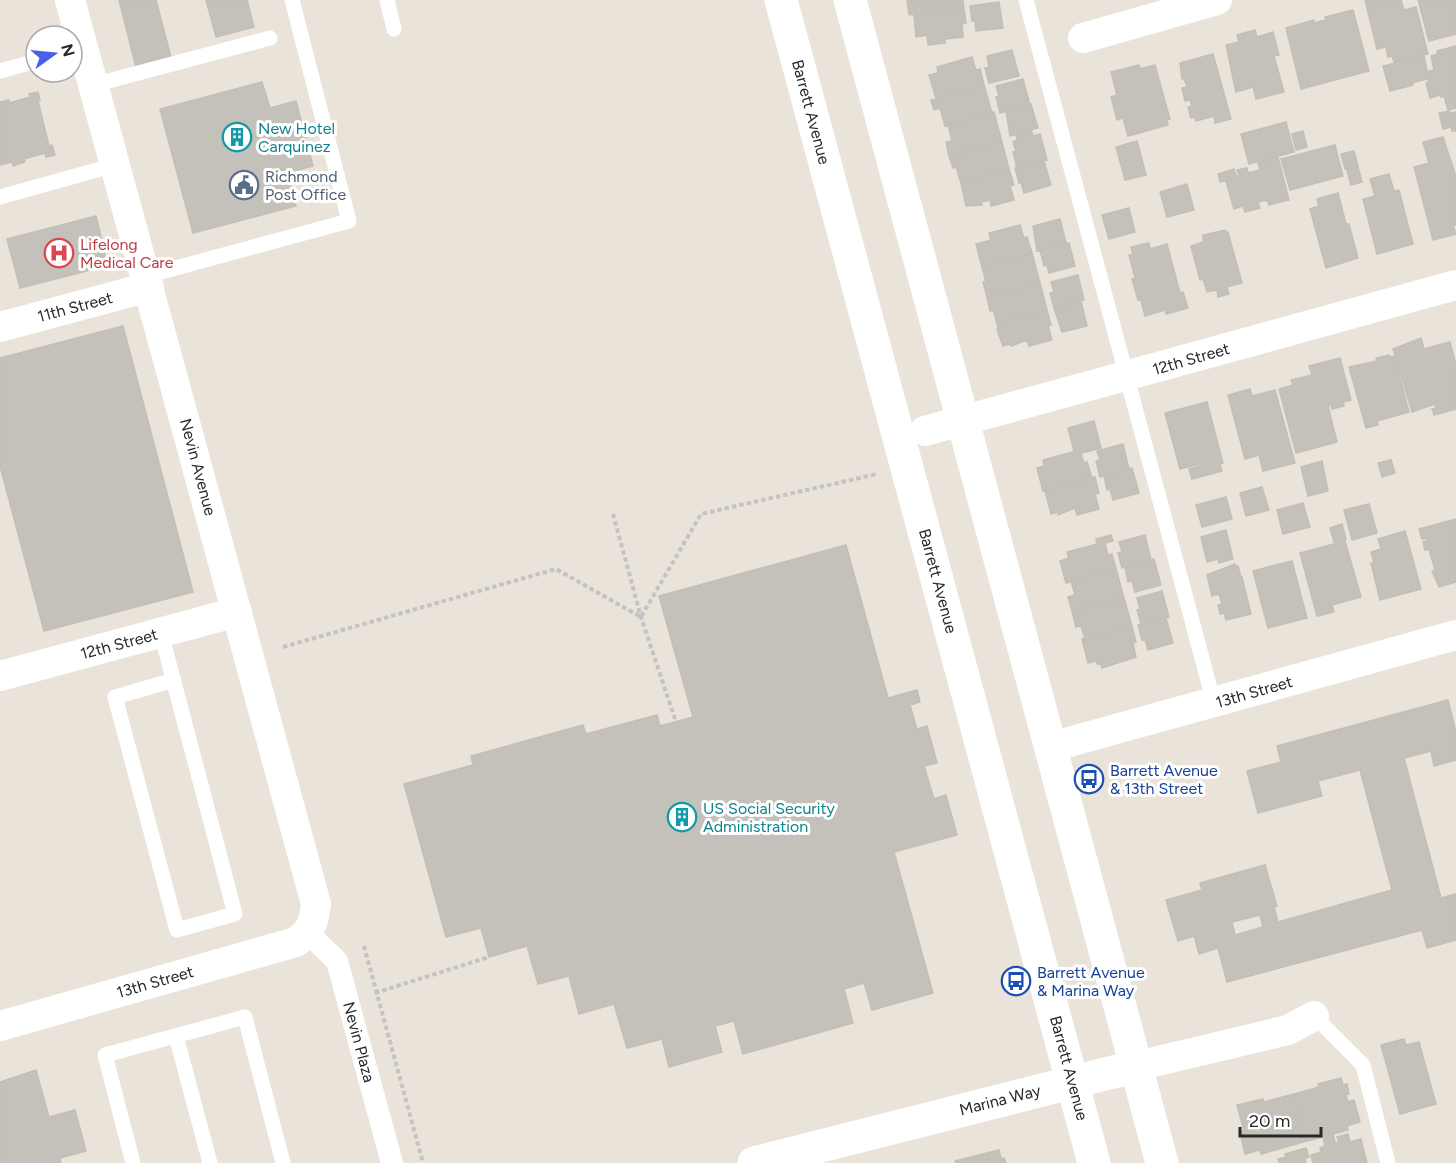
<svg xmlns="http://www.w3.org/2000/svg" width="1456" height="1163" font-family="Figtree,sans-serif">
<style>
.building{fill:#c4c0ba;stroke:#c4bfb5;stroke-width:1.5;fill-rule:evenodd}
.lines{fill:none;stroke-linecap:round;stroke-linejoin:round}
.path{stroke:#c3c3c3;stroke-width:4;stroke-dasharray:4.5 3;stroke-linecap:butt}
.service{stroke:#fff;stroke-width:15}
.pedestrian{stroke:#fff;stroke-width:22}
.minor{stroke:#fff;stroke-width:30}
.tertiary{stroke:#fff;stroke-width:33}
.secondary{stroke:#fff;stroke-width:33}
.labels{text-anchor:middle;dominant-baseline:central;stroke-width:6;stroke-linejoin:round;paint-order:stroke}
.street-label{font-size:16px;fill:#282828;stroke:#fff}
.culture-label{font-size:16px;fill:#0d838f;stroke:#fff;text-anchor:start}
.service-label{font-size:16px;fill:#4e5e75;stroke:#fff;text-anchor:start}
.health-label{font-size:16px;fill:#be3a42;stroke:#fff;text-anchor:start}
.transit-label{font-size:16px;fill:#164399;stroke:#fff;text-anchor:start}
</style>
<rect width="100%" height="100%" fill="#e9e3da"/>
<!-- building -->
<path class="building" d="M119,0H156L172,61L137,71Z
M206,0H247L254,27L216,37Z
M914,0H963L964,9L909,15L907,1Z
M1365,0H1401L1404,10L1416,7L1428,54L1394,62L1392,56L1388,57L1386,47L1377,49Z
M1418,0H1456V34L1429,41Z
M999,2L1003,28L976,31L975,21H972L970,6Z
M964,9L966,23H962L963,37L945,39V43L928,45L927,35L916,37L914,15Z
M1353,10L1369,71L1301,89L1286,28L1314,20V23L1326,20L1325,17Z
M1255,30L1257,37L1273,32L1279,55L1274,56L1284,92L1256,99L1253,87L1236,92L1226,45L1239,42L1237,35Z
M1456,46V108L1448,110L1444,96L1441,97L1440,95L1430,98L1426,83L1429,82L1426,72L1434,70L1431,56L1438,54L1437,51Z
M1012,50L1019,76L989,83L985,68L989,67L987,56Z
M1213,54L1231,119L1215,123L1214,116L1196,121L1195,117L1191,118L1188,107L1192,106L1190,100L1185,101L1182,88L1187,87L1184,78L1182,79L1180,63Z
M1424,56L1427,71H1425L1427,79L1412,83L1413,85L1390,91L1383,66Z
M972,57L976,70L980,69L984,85L936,98L929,75L938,73L937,67Z
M1139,65L1140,69L1155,65L1170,119L1167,120L1168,125L1128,136L1123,118L1117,120L1111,97L1117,95L1111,72Z
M1023,79L1030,105L1000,113L996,97L999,96L996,86Z
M262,82L270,108L296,101L313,166L287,173L296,206L193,233L160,109Z
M984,85L992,113L945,126L940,108L934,110L931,100Z
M38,92L40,100L38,101L49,146L52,145L55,155L46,157L45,153L24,159L25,162L13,166L12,162L0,165V102L9,100V103L30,97L29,94Z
M1031,104L1038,128L1010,136L1006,111Z
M1449,111L1450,113L1456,112V131H1452L1451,127L1443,129L1439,113Z
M994,112L1002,142L949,156L946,142L952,141L948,125Z
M1286,122L1294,152L1249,164L1241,134Z
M1031,129L1033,136L1040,134L1047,160L1017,168L1013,152L1016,151L1013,142L1017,140L1016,134Z
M1303,131L1307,147L1296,150L1292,134Z
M1443,137L1456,176V225H1453L1456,234L1433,240L1414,167L1429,163L1423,142Z
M1137,141L1146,175L1125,180L1116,147Z
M1002,142L1009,169L961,183L956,167L953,168L949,156Z
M1335,145L1343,176L1290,190L1281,159Z
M1354,151L1358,166L1345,169L1341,154Z
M1278,157L1289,200L1269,205L1267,200L1258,202L1260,208L1245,212L1243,206L1234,209L1226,181L1220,182L1218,174L1234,169L1236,176H1239L1237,170L1247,168L1248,173L1260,170L1258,163Z
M1044,161L1051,185L1024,193L1021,182L1019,183L1015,168Z
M1358,167L1362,182L1351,185L1347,170Z
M1009,169L1014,185L1010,186L1014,200L991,206L990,200L981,202L982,205L966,206L961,183Z
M1389,174L1394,191L1399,190L1413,244L1377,254L1363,199L1375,196L1370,179Z
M1187,184L1194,210L1167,217L1160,192Z
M1338,193L1346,224H1349L1358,258L1326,268L1310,209L1319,206L1317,199Z
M1129,208L1135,232L1109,239L1102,215Z
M96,216L105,253L104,262L98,268L20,288L7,239Z
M1060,219L1066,243L1037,251L1033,226Z
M1020,225L1024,238L1027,237L1032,253L982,267L976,244L991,240L989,233Z
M1225,230L1226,232H1228L1242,283L1227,287L1229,294L1218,297L1217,290L1207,292L1203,279L1200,280L1191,246L1203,242V235Z
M1066,243H1069L1075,266L1049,273L1047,265L1044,266L1040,250Z
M1149,243L1150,249L1167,244L1180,293L1183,292L1188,308L1166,314L1165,310L1145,316L1141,300H1138L1132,279L1135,278L1129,255L1133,254L1131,247Z
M1032,253L1040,283L987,297L983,282H986L982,267Z
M1078,275L1084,300L1054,308L1050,293L1054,292L1051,282Z
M1040,283L1047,310L997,323L993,310L990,311L987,297Z
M1081,301L1087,326L1062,332L1054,308Z
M1047,310L1051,325L1048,326L1052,340L1029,346L1027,340L1011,346L1010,344L1003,346L997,329H998L997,323Z
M123,326L193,592L44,631L0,466V358Z
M1421,338L1424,349L1450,342L1456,365V409L1434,415L1432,409L1436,408L1435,404L1412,412L1393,349Z
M1389,355L1390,357L1394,356L1409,412L1377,421L1378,425L1366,428L1349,367L1377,361L1376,358Z
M1340,358L1351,400L1343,402L1344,406L1332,409L1331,405L1328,406L1337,442L1296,453L1279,389L1293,385L1291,380L1312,375L1309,366Z
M1250,389L1252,396L1275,390L1295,463L1263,471L1259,455L1245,459L1228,395Z
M1207,402L1223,463L1220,464L1222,471L1192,479L1189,469L1202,465V463L1180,469L1165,413Z
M1094,421L1101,448L1082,453L1081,449L1074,451L1068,428Z
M1123,444L1129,469L1100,477L1096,461L1100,460L1097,451Z
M1080,450L1084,463L1087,462L1092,478L1043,491L1037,468L1044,466L1043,460Z
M1391,460L1395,473L1382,477L1378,463Z
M1322,461L1328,491L1308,496L1301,467Z
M1132,468L1139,493L1113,500L1110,489L1107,490L1104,476Z
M1095,477L1099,493L1095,494L1099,509L1077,515L1075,508L1058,515V512L1051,514L1045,491Z
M1262,487L1269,510L1246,516L1240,493Z
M1226,497L1232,519L1202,527L1196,505Z
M1303,503L1310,527L1283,534L1277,510Z
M1369,504L1377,533L1352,540L1344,510Z
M1456,519V582L1439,587L1432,571L1435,570L1429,549L1425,550L1423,542L1427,541L1426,538L1422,539L1419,529Z
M1342,524L1346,539L1334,542L1330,528Z
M1226,530L1233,559L1219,563L1218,559L1207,562L1201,537Z
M1405,531L1421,589L1380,600L1371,563H1374L1371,552L1381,549L1378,539Z
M1111,535L1113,541L1105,543L1108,555L1112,554L1116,569L1066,583L1060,561L1069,558L1067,552L1097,544L1096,539Z
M1145,535L1151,560L1122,568L1118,553L1122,552L1119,542Z
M1345,541L1361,597L1332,605L1334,612L1317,616L1300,553Z
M846,545L888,698L917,690L920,702L910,705L917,729L927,726L937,763L924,766L934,799L946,795L957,835L894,852L933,993L872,1010L864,983L844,989L853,1023L743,1054L734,1021L715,1026L722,1052L669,1067L662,1039L627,1048L614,1004L579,1014L569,976L538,984L527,946L489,957L481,928L446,937L404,784L473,765L471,756L583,725L586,734L657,715L660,726L693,717L659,596Z
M1154,559L1161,585L1135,592L1132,581L1128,582L1125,567Z
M1292,561L1307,618L1268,628L1253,571Z
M1235,564L1236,567L1238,566L1241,577H1242L1251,614L1226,620L1224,613L1220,614L1218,605L1222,604L1219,594L1212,596L1207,575Z
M1116,569L1124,598L1072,611L1068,597L1075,595L1071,581Z
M1162,591L1169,617L1141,624L1137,610L1140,609L1137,598Z
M1124,598L1132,626L1085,639L1081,626L1076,627L1072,611Z
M1166,618L1173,643L1148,650L1145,639L1142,640L1138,625Z
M1132,626L1136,642L1133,643L1136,657L1102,668L1101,664H1097L1096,661L1088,663L1082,639Z
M1448,700L1456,732V760L1434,766L1431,751L1404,758L1441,898L1456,894V940L1427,948L1422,930L1227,982L1218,948L1199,954L1194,936L1178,941L1166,900L1202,890L1200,883L1265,865L1277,906L1274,907L1278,922L1392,890L1360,770L1318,781L1322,796L1258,813L1247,771L1281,762L1277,746ZM1260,915L1263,927L1235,935L1232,922Z
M1404,1039L1406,1045L1419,1042L1436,1104L1400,1114L1381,1045Z
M36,1070L49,1117L75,1110L86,1151L60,1158L61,1163H0V1082Z
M1341,1078L1343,1085L1347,1084L1349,1094L1346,1095L1348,1102L1354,1100L1360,1122L1347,1126L1348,1130L1333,1134L1335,1143L1339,1142L1337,1137L1348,1134L1350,1142L1361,1139L1367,1163H1313L1311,1155L1321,1152L1320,1148L1325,1146L1323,1137L1307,1141L1294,1094L1319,1087L1318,1084Z
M1294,1094L1307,1141L1261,1154L1260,1150L1245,1154L1240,1132L1244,1131L1237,1105L1263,1099V1102Z
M1306,1148L1309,1157L1305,1158L1306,1163H1279L1278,1159L1286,1157L1285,1154Z
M999,1150L1001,1159L1004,1158L1006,1163H956L955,1161Z"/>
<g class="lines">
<!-- path -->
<path class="path" d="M613,514L641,617L676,722
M283,647L556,569L641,617L701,514L877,474
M364,946L423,1163
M375,993L489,957"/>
<!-- service -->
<path class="service" d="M387,0L394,29
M1026,0L1214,703
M0,71L36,61
M93,85L270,38
M0,197L115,165
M146,276L349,221L292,0
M161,633L235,914L177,930L115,697L174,680
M1314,1016L1363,1065L1388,1163
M176,1036L210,1163
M133,1163L105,1055L245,1017L283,1163"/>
<!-- pedestrian -->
<path class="pedestrian" d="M308,933L337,961L392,1163"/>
<!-- minor -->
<path class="minor" d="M1083,38L1217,0
M0,327L149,287
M925,431L1456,285
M0,676L237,612
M1051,747L1456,635
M0,1026L296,942C311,931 314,923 316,904L70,0
M1137,1066L1288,1030L1314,1016"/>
<!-- tertiary -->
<path class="tertiary" d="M754,1163L1137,1066"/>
<!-- secondary -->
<path class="secondary" d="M781,0L1094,1163
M850,0L1162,1163"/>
</g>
<!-- icons -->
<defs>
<g id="building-ring" transform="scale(1.5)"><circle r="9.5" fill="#fff" stroke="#0f9aa8" stroke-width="1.5"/><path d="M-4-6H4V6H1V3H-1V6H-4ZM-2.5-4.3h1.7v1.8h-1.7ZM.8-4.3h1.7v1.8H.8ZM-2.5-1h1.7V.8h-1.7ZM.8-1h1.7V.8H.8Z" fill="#0f9aa8"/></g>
<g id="civic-ring" transform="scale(1.5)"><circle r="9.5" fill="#fff" stroke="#5c6f8a" stroke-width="1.5"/><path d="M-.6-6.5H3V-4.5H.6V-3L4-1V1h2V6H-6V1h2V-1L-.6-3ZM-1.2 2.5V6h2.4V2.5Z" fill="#5c6f8a"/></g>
<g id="hospital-ring" transform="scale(1.5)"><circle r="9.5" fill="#fff" stroke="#e0444e" stroke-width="1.5"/><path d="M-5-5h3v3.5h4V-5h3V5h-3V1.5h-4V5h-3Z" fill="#e0444e"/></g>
<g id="bus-ring" transform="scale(1.5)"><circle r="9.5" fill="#fff" stroke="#1a4fb4" stroke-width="1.5"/><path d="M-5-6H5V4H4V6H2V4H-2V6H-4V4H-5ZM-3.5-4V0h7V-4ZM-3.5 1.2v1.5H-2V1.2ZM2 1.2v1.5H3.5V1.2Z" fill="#1a4fb4"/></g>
</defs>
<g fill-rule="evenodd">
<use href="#building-ring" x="237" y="137"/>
<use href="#civic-ring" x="244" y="185"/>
<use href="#hospital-ring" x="59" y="253"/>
<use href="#bus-ring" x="1089" y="779"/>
<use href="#building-ring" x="682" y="817"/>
<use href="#bus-ring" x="1016" y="981"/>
</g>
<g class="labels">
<!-- street labels -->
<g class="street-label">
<text transform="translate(811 112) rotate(75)">Barrett Avenue</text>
<text transform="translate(75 307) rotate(-15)">11th Street</text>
<text transform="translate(1191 359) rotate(-16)">12th Street</text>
<text transform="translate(198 467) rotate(75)">Nevin Avenue</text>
<text transform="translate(938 581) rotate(75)">Barrett Avenue</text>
<text transform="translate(119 644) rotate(-15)">12th Street</text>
<text transform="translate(1254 692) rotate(-16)">13th Street</text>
<text transform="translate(155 982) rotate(-16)">13th Street</text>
<text transform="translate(359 1042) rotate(75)">Nevin Plaza</text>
<text transform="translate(1069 1068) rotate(75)">Barrett Avenue</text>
<text transform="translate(1000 1100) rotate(-14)">Marina Way</text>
</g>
<!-- culture labels -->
<g class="culture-label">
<text x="258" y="128">New Hotel<tspan x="258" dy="18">Carquinez</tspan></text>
<text x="703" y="808">US Social Security<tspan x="703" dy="18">Administration</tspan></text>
</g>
<!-- service labels -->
<g class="service-label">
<text x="265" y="176">Richmond<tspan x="265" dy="18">Post Office</tspan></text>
</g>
<!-- health labels -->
<g class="health-label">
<text x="80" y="244">Lifelong<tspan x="80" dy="18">Medical Care</tspan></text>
</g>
<!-- transit labels -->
<g class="transit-label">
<text x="1110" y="770">Barrett Avenue<tspan x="1110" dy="18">&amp; 13th Street</tspan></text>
<text x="1037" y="972">Barrett Avenue<tspan x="1037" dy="18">&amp; Marina Way</tspan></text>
</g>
</g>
<!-- north arrow -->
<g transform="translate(54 54) rotate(75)"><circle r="28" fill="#ffffff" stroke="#a9a9a9" stroke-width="1.5"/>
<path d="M0-4.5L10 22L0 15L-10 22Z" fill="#4761ea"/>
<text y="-9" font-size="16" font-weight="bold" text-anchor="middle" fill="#282828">N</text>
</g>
<!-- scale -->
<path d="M1240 1127v9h81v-9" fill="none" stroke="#282828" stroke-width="3"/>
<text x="1249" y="1127" font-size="18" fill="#282828" stroke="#ffffff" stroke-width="4.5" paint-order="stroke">20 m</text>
</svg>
